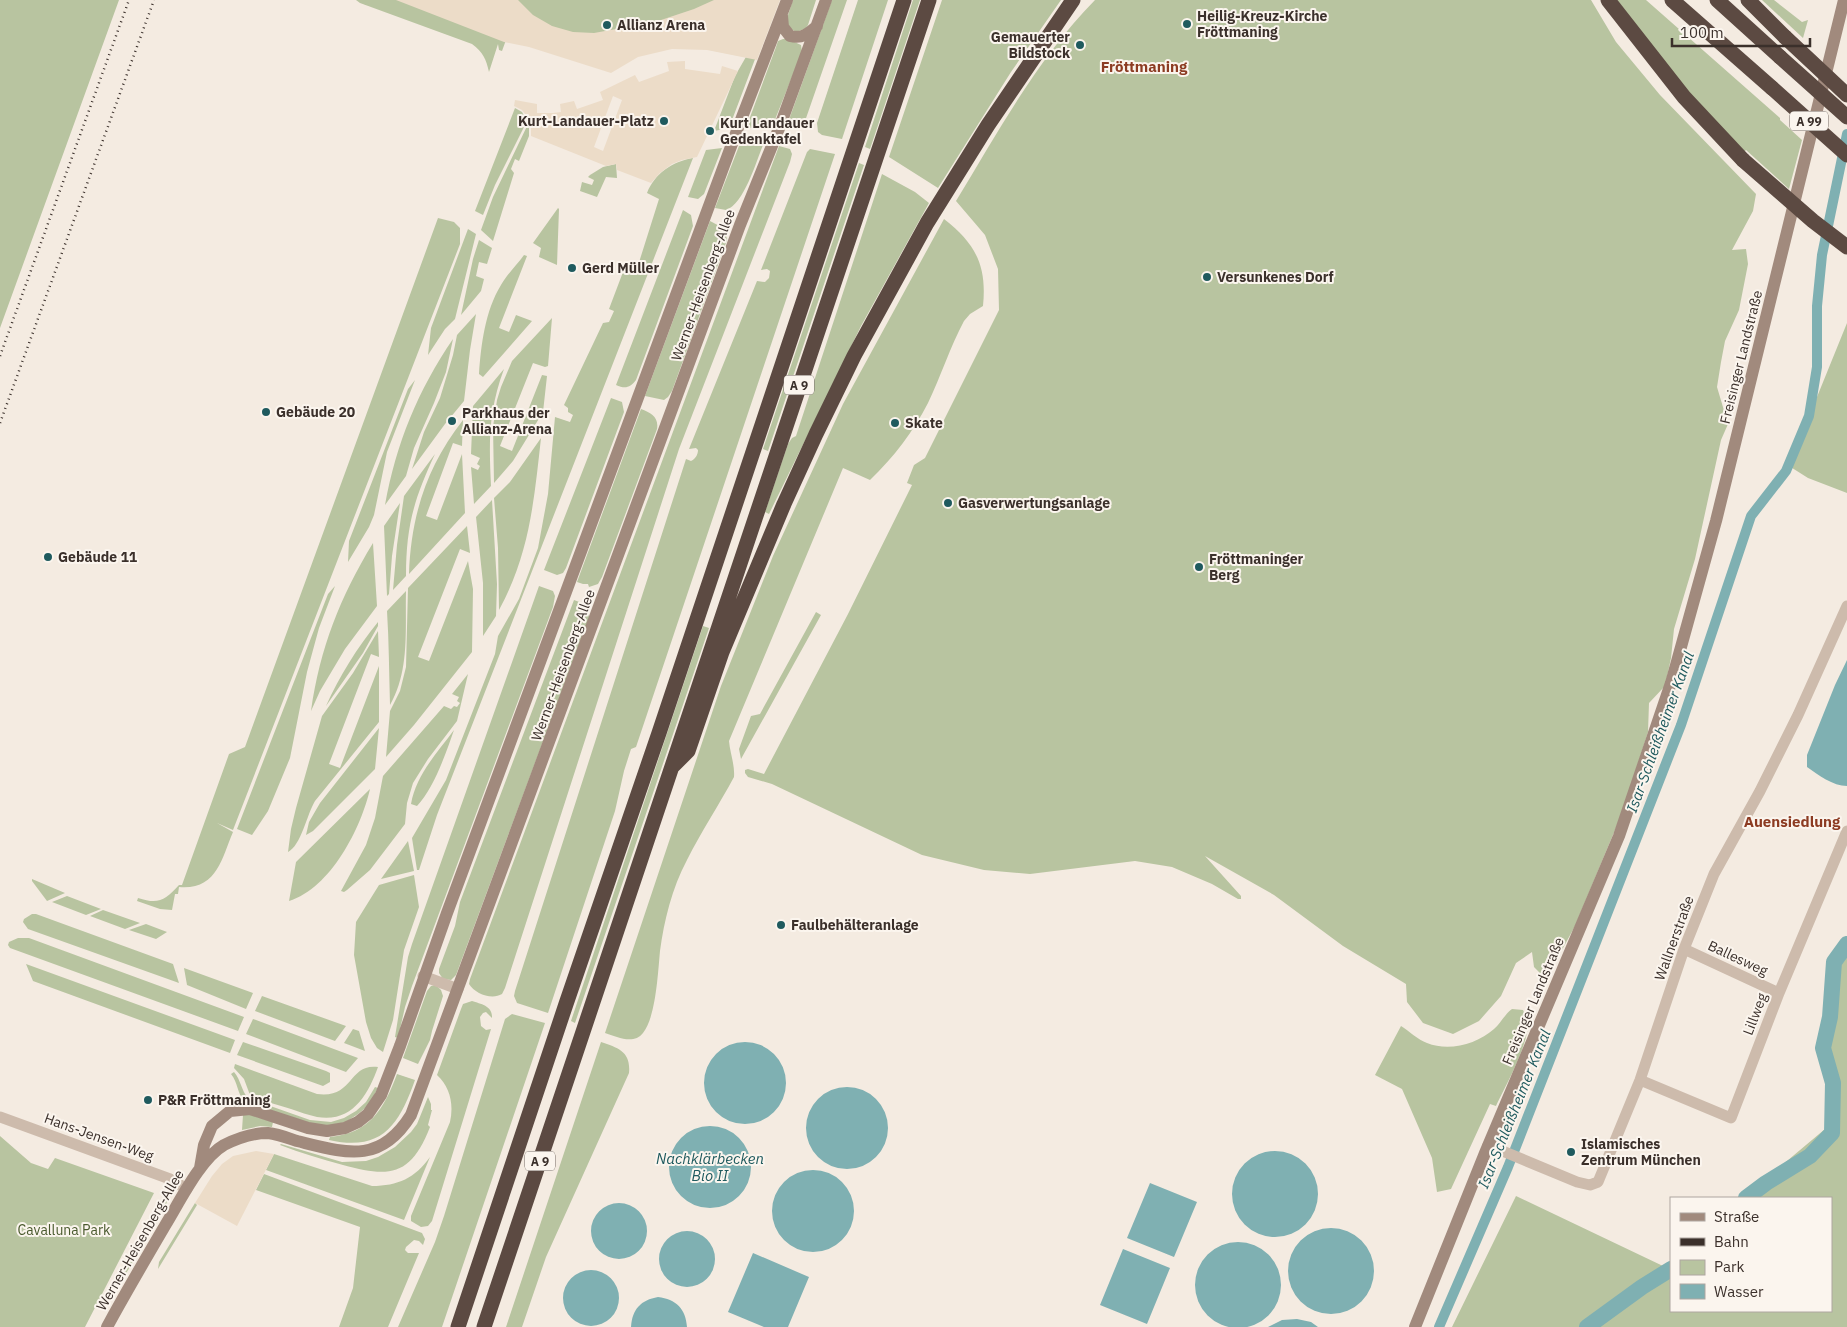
<svg xmlns="http://www.w3.org/2000/svg" width="1847" height="1327" font-family="'IBM Plex Sans',sans-serif">
<style>
.green{fill:#b8c4a0}
.plaza{fill:#ecdcc8;fill-rule:evenodd}
.water{fill:#7fb0b2}
.lines{fill:none;stroke-linecap:round;stroke-linejoin:round}
.canal{stroke:#7fb0b2;stroke-width:10}
.river{stroke:#7fb0b2;stroke-width:16}
.street{stroke:#cdbbac;stroke-width:11}
.secondary{stroke:#a18a7d;stroke-width:12}
.highway{stroke:#5c4a42;stroke-width:15}
.rail{stroke:#3b302b;stroke-width:2.5;stroke-dasharray:1 4;stroke-linecap:butt}
.highway-bridge{stroke:#5c4a42;stroke-width:15}
.poi-dot{fill:#1f5a5e;stroke:#fbf5ee;stroke-width:2}
.labels{text-anchor:middle;dominant-baseline:central;stroke-width:4;stroke-linejoin:round;paint-order:stroke}
.shield{fill:#fbf5ee;stroke:#756b66;stroke-width:1}
.shield-label{font-size:12px;font-weight:bold;fill:#3b302b}
.poi-label{font-size:14px;font-weight:bold;fill:#3b302b;stroke:#fbf5ee;text-anchor:start}
.street-label{font-size:14px;fill:#3b302b;stroke:#fbf5ee}
.park-label{font-size:14px;fill:#4a5a2e;stroke:#fbf5ee}
.neighbourhood-label{font-size:15px;font-weight:bold;fill:#8c3b22;stroke:#fbf5ee}
.water-label{font-size:15px;font-style:italic;fill:#1f5a5e;stroke:#fbf5ee}
</style>
<rect width="100%" height="100%" fill="#f4ebe1"/>
<!-- green -->
<path class="green" d="M0,0H119L0,328Z
M356,0H420L506,40L502,51L499,50L498,44L489,72C486,59 483,52 472,44L360,3Z
M501,0H742L593,48Z
M793,0H816L808,25L805,29L796,32L788,27L787,18Z
M832,0H847L804,124L799,129L786,128Z
M858,0H888L842,139L822,135L818,132L817,123Z
M913,0H920L870,149L865,147Z
M942,0H1061L1011,72L938,188L889,157Z
M1095,0H1591L1616,42L1660,95L1756,194L1753,211L1732,250L1746,249L1748,264L1739,310L1725,341L1721,362L1717,387L1728,424L1721,440L1695,559L1674,629L1671,658L1665,686L1649,703L1648,732L1622,813L1575,926L1551,970L1540,973L1534,967L1532,952L1516,963L1501,996L1479,1021L1453,1034L1423,1023L1407,1002L1406,984L1343,946L1274,895L1205,856L1241,896V899H1238L1212,884L1172,867L1135,861L1030,874L984,870L922,855L772,784L748,777L745,773V770L748,769L764,774L848,614L912,485L907,483L914,465L925,458L999,310L998,269L985,235L956,201C998,132 1038,58 1095,0Z
M1617,0H1646L1780,118V120L1802,140L1789,189L1746,150L1743,153L1694,101Z
M1762,0H1774L1802,22L1808,20L1803,38Z
M762,29L763,38L729,128L714,131L735,76Z
M783,39H788L801,45L802,52L772,127L746,128L776,47L778,41Z
M515,108L522,112L527,121L495,185L483,215L475,211Z
M529,122V136L519,161L515,159L511,169L514,173L493,241L481,230L493,197Z
M763,145C756,162 744,204 726,210L715,208L739,146Z
M779,146L790,149L792,154L790,162L679,449L505,988L502,994C492,1000 475,994 469,984L470,979Z
M722,148L704,194L698,199L688,197L706,150Z
M810,149L835,154L636,747L631,749L624,771L615,811L548,1013L517,1003L514,996L515,991L686,459L691,461C695,459 698,455 698,450L696,448L689,449L757,281L765,282L769,278L770,271L767,269L761,270L807,152Z
M693,158L437,815L419,870H417L412,838L446,780L495,654L498,636L519,599L538,548L548,494L555,417L570,422L573,415L568,412V408L564,405L603,323L609,322L614,311L609,309L623,272L635,275L659,199L647,193C655,173 672,162 693,158Z
M859,163L864,165L768,451L763,449Z
M616,164L617,178L606,177L597,197L580,191L582,182L592,185L594,180L588,177L590,175L603,167Z
M882,174L915,192L929,203L861,326L769,514L765,512L788,444L792,438L796,436Z
M558,208L559,209L557,265L539,257L541,248L533,243Z
M683,210L691,215L693,226L636,380C630,388 625,389 616,385Z
M438,218L454,222L460,228V244L233,830L217,823L233,832C221,860 217,890 179,887L178,894H175L172,910L160,909L137,901L138,898C159,905 165,900 179,885H182L229,754L245,747Z
M944,219C976,244 987,266 983,306L970,314L964,321C950,347 941,376 928,403C913,432 894,457 870,480L843,468L729,741C730,753 735,765 734,777C719,805 701,832 687,860C672,888 664,921 660,951C658,972 656,1017 643,1033C634,1045 617,1037 605,1033L721,686L773,556L843,404Z
M710,221L725,229L727,240L672,391L668,397L664,400L645,396Z
M468,229L476,234L455,319L445,329L428,355L431,328Z
M479,240L492,248L487,264L479,262L476,276L484,279L481,291L461,315L473,259Z
M524,255L527,256L499,328L509,332L516,315L532,321L483,377L479,374C481,345 485,311 501,285C507,274 517,265 524,255Z
M476,314L470,350L464,401L445,424L412,469L424,432L440,398L453,355L457,335Z
M552,318L548,366L545,367L533,363L500,446L512,451L542,375L547,376L543,412L513,461L494,483L493,427L497,400L501,387L512,361Z
M1847,323V493L1808,478L1789,466Z
M453,339L446,372L434,403L414,448L406,476L385,505C396,444 418,390 453,339Z
M504,369C488,412 489,443 491,486L474,504L471,467L478,470L480,466L477,464L480,458L471,454L473,406Z
M415,380L387,452L374,515L369,527L348,562L349,541L408,389Z
M611,398L622,402L624,412L566,568L563,573L557,575L544,570Z
M641,409C651,413 659,417 657,429L602,577L598,584L589,587L588,584H583L577,582Z
M463,420L462,446L453,443L426,516L437,520L462,454L465,513L409,574C411,515 427,466 463,420Z
M541,438C534,500 530,553 499,610L498,548L494,498L510,482Z
M435,454C414,499 406,526 406,576L393,590L397,545L404,496Z
M492,500L497,584L496,616L483,636V583L476,517Z
M400,503L392,556L389,594L387,596L384,526Z
M467,526L470,553L460,549L418,657L429,661L468,561L473,589L472,652L414,725L386,757L390,711L400,691L406,667L408,588Z
M373,543L377,606L345,649L320,691L311,711C320,648 340,597 373,543Z
M335,586L319,628L307,672L290,758L268,811L252,835L237,829L328,594Z
M539,586L553,591L555,596L553,607L412,986L405,1007L398,1038L395,1037L408,957L412,944Z
M406,591C405,629 410,670 390,705C389,673 389,642 387,611Z
M574,600C584,604 590,606 589,618L456,975L451,980L443,979L439,973V969L455,926L460,902Z
M816,612L821,615L741,759L739,749L751,716L760,714Z
M378,622V626L363,653L326,706C340,675 357,648 378,622Z
M703,626L709,628L575,1023L571,1021Z
M378,631L379,657L371,654L329,764L340,768L379,666V722L315,801C307,814 301,846 288,852L291,829L296,808L322,716L353,673Z
M468,674L457,721L428,759L413,783L407,803L405,824L370,870L347,890L344,892L341,891L366,845L375,818L383,776L444,706L451,709L454,706L457,707L460,703L457,701L459,697L452,694Z
M379,728L375,769L313,831L306,835L309,822L320,803Z
M454,730C446,753 434,788 417,806L411,804C416,775 437,753 454,730Z
M370,789C361,828 331,888 289,901L296,862Z
M408,841L414,871L381,879Z
M414,875L419,907L404,950L393,1020L383,1052L377,1048L371,1038L366,1022L354,955L356,922L379,885Z
M32,879L65,893L47,901L32,881Z
M67,896L101,909L86,915L52,902Z
M103,910L140,923L125,929L90,916Z
M32,914H36L173,964L179,983L28,929L23,922L24,919Z
M146,924L167,932L156,939L129,930Z
M18,938H29L244,1017L238,1031L10,948L8,945L9,942Z
M1847,953V1327H1452L1516,1196L1663,1266L1671,1260V1311H1831V1198H1743L1831,1124L1828,974Z
M26,964L235,1040L230,1053L33,981Z
M184,968L253,993L246,1009L187,985Z
M436,985L441,990L443,996L432,1031L430,1040L418,1064L403,1058L427,991L431,986Z
M262,996L346,1026L335,1041L255,1011Z
M472,1001C481,1004 493,1006 492,1018L486,1012L483,1013L480,1017L481,1026L486,1030L491,1029L432,1221L428,1226L421,1227L411,1221V1216L450,1122C454,1104 450,1087 437,1075L461,1009L463,1004Z
M1512,1009L1523,1010C1524,1013 1527,1017 1528,1020C1530,1042 1506,1085 1496,1106L1490,1104L1451,1189L1437,1192L1432,1158L1402,1089L1375,1075L1401,1026C1409,1031 1418,1040 1427,1043C1449,1052 1477,1044 1494,1029C1501,1023 1504,1015 1512,1009Z
M512,1014L545,1023L442,1327H398L435,1242L444,1216L505,1019Z
M253,1019L358,1058L346,1072L246,1034Z
M353,1029L359,1031L365,1051L344,1043Z
M243,1042L326,1071L330,1073V1082L323,1086L237,1055Z
M601,1042C619,1048 631,1052 629,1073L546,1257L522,1327H506Z
M235,1064L317,1094C354,1099 348,1063 378,1067C368,1095 352,1123 317,1117C308,1115 300,1112 291,1109C278,1105 263,1101 250,1095L244,1079L234,1068Z
M234,1072C241,1080 241,1090 248,1098L310,1120L331,1122L344,1118L356,1111L366,1102L375,1087L378,1088L369,1105L358,1114L346,1122L331,1125H316L245,1102C237,1094 238,1082 231,1074Z
M397,1074L415,1080C399,1125 382,1152 329,1140L330,1137C370,1133 384,1109 397,1074Z
M428,1097L431,1104V1110H432L428,1125L430,1127C411,1176 390,1178 343,1165C321,1159 301,1153 280,1145L281,1144L342,1162L366,1161L378,1157L395,1147L411,1132L417,1124Z
M243,1115H251L273,1122L272,1127L260,1126L242,1130Z
M0,1136L31,1163L48,1169L55,1158L154,1193L85,1327H0Z
M274,1154L372,1186C398,1186 415,1178 430,1157L404,1220L266,1170Z
M264,1174L422,1233L425,1239L423,1245L419,1241L414,1240L406,1247L405,1250L408,1253H419L388,1327H339L353,1288L360,1227L256,1190Z
M168,1197L165,1209L125,1275L122,1273Z
M195,1203L197,1205L158,1269L159,1262Z"/>
<!-- plaza -->
<path class="plaza" d="M396,0H518L533,15L552,26L573,32L594,33L655,22L694,9L714,0H780L757,60L707,50L672,49L638,57L611,73L529,47L504,42Z
M685,61V69L720,74L722,66L738,71L697,157L682,160L672,164L660,173L651,183L617,170L616,164L606,166L531,136V128L529,119L522,110L514,106L515,100L537,104V113H553L561,112L560,104L574,101L577,109L603,100L600,92L635,75L639,82L669,71L667,62ZM613,96L622,100L603,151L594,147Z
M256,1151L274,1154L237,1226L195,1203L212,1176L222,1164L233,1156Z"/>
<!-- water -->
<path class="water" d="M1847,660V786C1833,786 1818,775 1807,767V755L1835,685Z
M704 1083a41 41 0 1 1 82 0a41 41 0 1 1-82 0Z
M806 1128a41 41 0 1 1 82 0a41 41 0 1 1-82 0Z
M669 1167a41 41 0 1 1 82 0a41 41 0 1 1-82 0Z
M1232 1194a43 43 0 1 1 86 0a43 43 0 1 1-86 0Z
M772 1211a41 41 0 1 1 82 0a41 41 0 1 1-82 0Z
M1150,1183L1197,1202L1174,1257L1127,1238Z
M591 1231a28 28 0 1 1 56 0a28 28 0 1 1-56 0Z
M1288 1271a43 43 0 1 1 86 0a43 43 0 1 1-86 0Z
M659 1259a28 28 0 1 1 56 0a28 28 0 1 1-56 0Z
M1195 1285a43 43 0 1 1 86 0a43 43 0 1 1-86 0Z
M1123,1249L1170,1268L1147,1324L1100,1305Z
M753,1253L809,1277L788,1327H764L728,1312Z
M563 1298a28 28 0 1 1 56 0a28 28 0 1 1-56 0Z
M658,1297C676,1299 686,1309 687,1327H631C632,1309 641,1300 658,1297Z
M1297,1319L1311,1322L1318,1327H1268L1282,1320Z"/>
<g class="lines">
<!-- canal -->
<path class="canal" d="M1439,1327L1508,1167L1681,725L1751,516L1786,471L1809,416L1817,367V306L1822,255L1847,134"/>
<!-- river -->
<path class="river" d="M1746,1198L1766,1183L1810,1156L1832,1133L1833,1083L1823,1048L1830,1017L1834,962L1847,944
M1587,1327L1642,1287L1671,1269"/>
<!-- street -->
<path class="street" d="M1684,949L1779,993
M423,976L458,989
M1640,1080L1731,1118L1779,993L1847,831
M0,1117L170,1179L187,1189
M1488,1145L1577,1182L1590,1185L1598,1182L1640,1080L1684,949L1714,874L1760,791L1798,715L1847,606"/>
<!-- secondary -->
<path class="secondary" d="M782,16L783,27L790,36C802,39 808,34 817,26
M200,1168L204,1145L212,1126L230,1111L250,1109L308,1128L327,1131L345,1128L358,1122L368,1114L381,1095L400,1046L447,913L739,125L787,0
M107,1327C126,1292 146,1258 166,1224C180,1201 201,1158 224,1145C238,1138 252,1133 268,1133C278,1134 288,1138 297,1141C346,1153 380,1165 411,1115L740,225L780,126L826,0
M1415,1327L1485,1153L1619,836L1671,683L1716,521L1844,0"/>
<!-- highway -->
<path class="highway" d="M1608,0L1684,97L1743,160
M1672,0L1772,88
M1717,0L1780,57
M1748,0L1785,37
M672,767L688,751L722,652L784,504L816,434L854,356L927,223L988,125L1073,0
M458,1327L566,1004L659,733L904,0
M484,1327L929,0"/>
<!-- rail -->
<path class="rail" d="M0,356L129,0
M0,423L154,0"/>
<!-- highway-bridge -->
<path class="highway-bridge" d="M1785,37L1847,95
M1780,57L1847,117
M1772,88L1847,155
M1743,160L1813,221L1847,247"/>
</g>
<!-- markers -->
<g class="poi-dot">
<circle cx="1187" cy="24" r="5"/>
<circle cx="607" cy="25" r="5"/>
<circle cx="1080" cy="45" r="5"/>
<circle cx="664" cy="121" r="5"/>
<circle cx="710" cy="131" r="5"/>
<circle cx="572" cy="268" r="5"/>
<circle cx="1207" cy="277" r="5"/>
<circle cx="266" cy="412" r="5"/>
<circle cx="452" cy="421" r="5"/>
<circle cx="895" cy="423" r="5"/>
<circle cx="948" cy="503" r="5"/>
<circle cx="48" cy="557" r="5"/>
<circle cx="1199" cy="567" r="5"/>
<circle cx="781" cy="925" r="5"/>
<circle cx="148" cy="1100" r="5"/>
<circle cx="1571" cy="1152" r="5"/>
</g>
<g class="labels">
<!-- shield labels -->
<g class="shield">
<rect x="1790" y="111.5" width="38" height="19" rx="4"/>
<rect x="784" y="375.5" width="30" height="19" rx="4"/>
<rect x="525" y="1151.5" width="30" height="19" rx="4"/>
</g>
<g class="shield-label">
<text x="1809" y="121">A 99</text>
<text x="799" y="385">A 9</text>
<text x="540" y="1161">A 9</text>
</g>
<!-- poi labels -->
<g class="poi-label">
<text x="1197" y="16">Heilig-Kreuz-Kirche<tspan x="1197" dy="16">Fröttmaning</tspan></text>
<text x="617" y="25">Allianz Arena</text>
<text x="1070" y="37" text-anchor="end">Gemauerter<tspan x="1070" dy="16">Bildstock</tspan></text>
<text x="654" y="121" text-anchor="end">Kurt-Landauer-Platz</text>
<text x="720" y="123">Kurt Landauer<tspan x="720" dy="16">Gedenktafel</tspan></text>
<text x="582" y="268">Gerd Müller</text>
<text x="1217" y="277">Versunkenes Dorf</text>
<text x="276" y="412">Gebäude 20</text>
<text x="462" y="413">Parkhaus der<tspan x="462" dy="16">Allianz-Arena</tspan></text>
<text x="905" y="423">Skate</text>
<text x="958" y="503">Gasverwertungsanlage</text>
<text x="58" y="557">Gebäude 11</text>
<text x="1209" y="559">Fröttmaninger<tspan x="1209" dy="16">Berg</tspan></text>
<text x="791" y="925">Faulbehälteranlage</text>
<text x="158" y="1100">P&amp;R Fröttmaning</text>
<text x="1581" y="1144">Islamisches<tspan x="1581" dy="16">Zentrum München</tspan></text>
</g>
<!-- street labels -->
<g class="street-label">
<text transform="translate(703 285) rotate(-70)">Werner-Heisenberg-Allee</text>
<text transform="translate(1741 357) rotate(-76)">Freisinger Landstraße</text>
<text transform="translate(563 665) rotate(-70)">Werner-Heisenberg-Allee</text>
<text transform="translate(1674 938) rotate(-70)">Wallnerstraße</text>
<text transform="translate(1738 958) rotate(25)">Ballesweg</text>
<text transform="translate(1533 1001) rotate(-67)">Freisinger Landstraße</text>
<text transform="translate(1755 1014) rotate(-69)">Lillweg</text>
<text transform="translate(99 1137) rotate(20)">Hans-Jensen-Weg</text>
<text transform="translate(140 1240) rotate(-60)">Werner-Heisenberg-Allee</text>
</g>
<!-- park labels -->
<g class="park-label">
<text x="64" y="1230">Cavalluna Park</text>
</g>
<!-- neighbourhood labels -->
<g class="neighbourhood-label">
<text x="1144" y="66">Fröttmaning</text>
<text x="1792" y="821">Auensiedlung</text>
</g>
<!-- water labels -->
<g class="water-label">
<text transform="translate(1660 732) rotate(-70)">Isar-Schleißheimer Kanal</text>
<text transform="translate(1514 1109) rotate(-68)">Isar-Schleißheimer Kanal</text>
<text x="710" y="1158">Nachklärbecken<tspan x="710" dy="17">Bio II</tspan></text>
</g>
</g>
<!-- legend -->
<rect x="1670" y="1197" width="162" height="115" fill="#fbf5ee" stroke="#aea6a0"/>
<rect x="1680" y="1213" width="25" height="8" fill="#a18a7d" stroke="#aea6a0"/>
<text x="1714" y="1222" font-size="15" fill="#3b302b">Straße</text>
<rect x="1680" y="1238" width="25" height="8" fill="#3b302b" stroke="#aea6a0"/>
<text x="1714" y="1247" font-size="15" fill="#3b302b">Bahn</text>
<rect x="1680" y="1260" width="25" height="15" fill="#b8c4a0" stroke="#aea6a0"/>
<text x="1714" y="1272" font-size="15" fill="#3b302b">Park</text>
<rect x="1680" y="1284" width="25" height="15" fill="#7fb0b2" stroke="#aea6a0"/>
<text x="1714" y="1297" font-size="15" fill="#3b302b">Wasser</text>
<!-- scale -->
<path d="M1672 38v8h138v-8" fill="none" stroke="#3b302b" stroke-width="2.5"/>
<text x="1680" y="38" font-size="15" fill="#3b302b" stroke="#fbf5ee" stroke-width="4" paint-order="stroke">100 m</text>
</svg>
